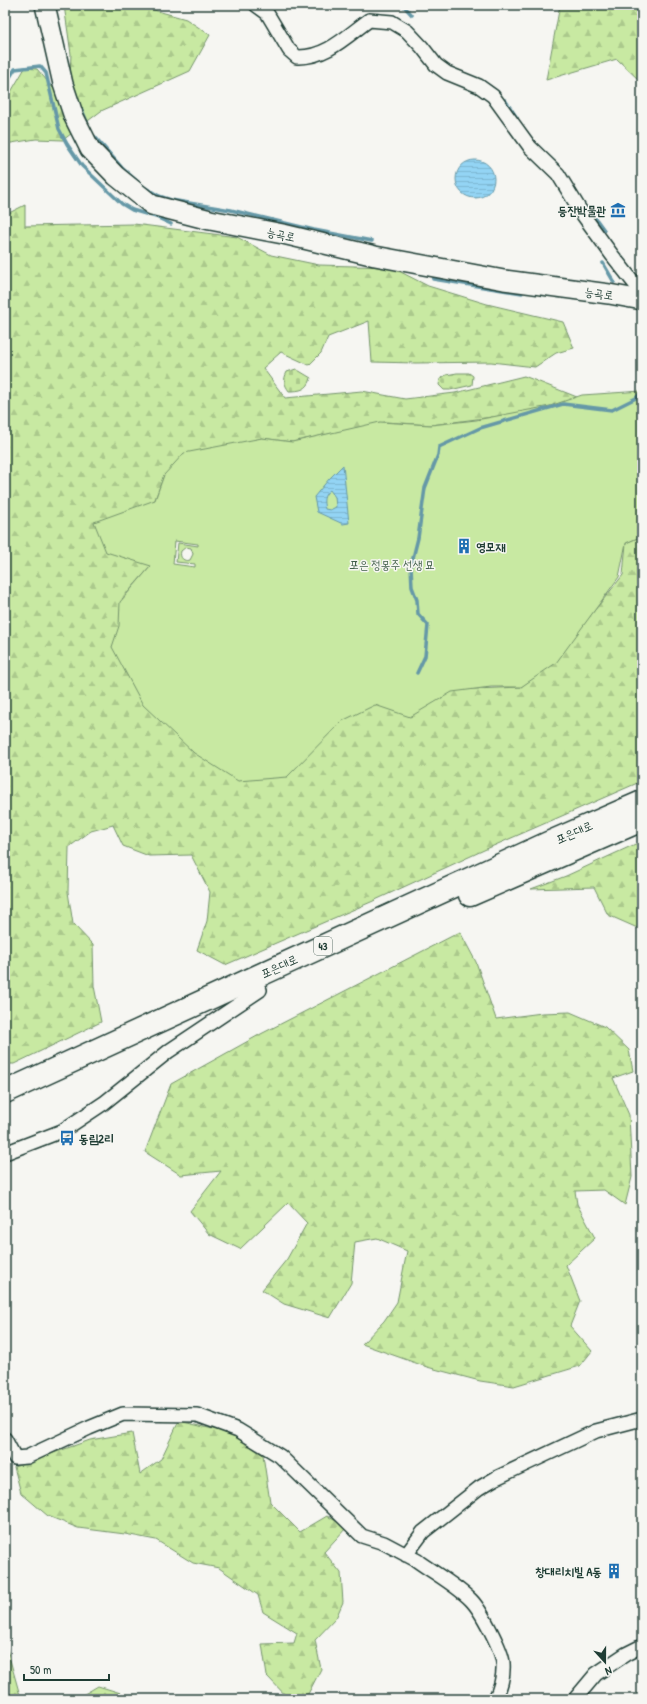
<svg xmlns="http://www.w3.org/2000/svg" width="647" height="1704" font-family="'Patrick Hand','Poor Story',sans-serif">
<style>
.forest{fill:url(#forest-firs);stroke:#74936b}
.cemetery{fill:url(#cemetery-stones);stroke:#74936b}
.park{fill:#c8e9a2;stroke:#74936b;fill-rule:evenodd}
.water{fill:url(#water-rules);stroke:#6598a7;fill-rule:evenodd}
.lines{fill:none;stroke-linecap:round;stroke-linejoin:round}
.stream{stroke:#6598a7;stroke-width:3.5}
.street-casing{stroke:#1f3d34;stroke-width:16}
.secondary-casing{stroke:#1f3d34;stroke-width:22}
.highway-casing{stroke:#1f3d34;stroke-width:25}
.street{stroke:#f6f6f2;stroke-width:13}
.secondary{stroke:#f6f6f2;stroke-width:19}
.highway{stroke:#f6f6f2;stroke-width:22}
.labels{text-anchor:middle;dominant-baseline:central;stroke-width:3;stroke-linejoin:round;paint-order:stroke}
.shield{fill:#f6f6f2;stroke:#60746d;stroke-width:1}
.shield-label{font-size:11px;font-weight:bold;fill:#1f3d34}
.poi-label{font-size:12px;font-weight:bold;fill:#1f3d34;stroke:#f6f6f2;text-anchor:end}
.street-label{font-size:12px;fill:#1f3d34;stroke:#f6f6f2}
.park-label{font-size:12px;fill:#415f4a;stroke:#f6f6f2}
</style>
<defs>
<pattern id="forest-firs" width="22" height="20" patternUnits="userSpaceOnUse"><rect width="22" height="20" fill="#c8e9a2"/><path d="M5 1l3.5 6h-7zM16 11l3.5 6h-7z" fill="#abc98c"/></pattern>
<pattern id="cemetery-stones" width="16" height="16" patternUnits="userSpaceOnUse"><rect width="16" height="16" fill="#c8e9a2"/><path d="M2 7V4a2 2 0 0 1 4 0v3zM10 15v-3a2 2 0 0 1 4 0v3z" fill="#abc98c"/></pattern>
<pattern id="water-rules" width="6" height="5" patternUnits="userSpaceOnUse"><rect width="6" height="5" fill="#93d4f4"/><path d="M0 2.5h6" fill="none" stroke="#7eb7d2"/></pattern>
</defs>
<rect width="100%" height="100%" fill="#f6f6f2"/>
<filter id="ink" filterUnits="userSpaceOnUse"><feTurbulence type="fractalNoise" baseFrequency=".025" numOctaves="2"/><feDisplacementMap in="SourceGraphic" scale="8" xChannelSelector="R" yChannelSelector="G"/><feConvolveMatrix kernelMatrix="1 2 1 2 8 2 1 2 1" color-interpolation-filters="sRGB"/></filter>
<g filter="url(#ink)">
<!-- forest -->
<path class="forest" d="M64,5H136L186,19L210,35L190,71L101,111L63,140L36,139L5,144V102L25,68L37,69L54,89L70,74L71,54Z
M560,5H642V83L617,59L546,80Z
M25,205V226L134,224L237,237L271,255L319,265L391,267L428,286L487,304L563,322L574,348L556,353L535,367L491,362L416,363L372,362L369,321L328,337L321,353L309,365L281,352L263,368L285,398L362,391L405,399L455,393L524,376L577,397L553,409L431,425L385,422L292,442L261,438L164,475L153,505L151,566L122,599L339,721L379,701L452,690L521,687L554,661L623,575L626,543L642,536V781L484,850L371,902L225,965L197,950L207,921L210,892L191,855L149,856L123,846L113,825L91,831L69,847L68,892L73,924L93,945L94,986L101,1022L14,1064H5V215Z
M642,841V930L608,915L594,887L531,889L566,876Z
M460,932L476,962L496,1019L542,1013L570,1012L605,1027L629,1050L633,1071L613,1078L629,1115L632,1177L625,1205L604,1190L575,1191L577,1204L595,1238L566,1265L580,1301L570,1326L592,1351L580,1366L514,1386L480,1381L427,1367L362,1344L384,1321L397,1302L407,1251L377,1238L355,1242L351,1283L330,1318L284,1304L262,1290L287,1259L307,1223L288,1203L240,1249L209,1234L190,1211L221,1171L181,1175L145,1152L171,1084L259,1035Z
M179,1421L234,1434L263,1455L270,1502L300,1532L327,1516L347,1527L324,1552L341,1573L343,1602L336,1618L315,1640L321,1669L308,1694L296,1699H289L267,1676L262,1644L294,1643L297,1633L263,1612L258,1595L219,1568L193,1563L156,1540L125,1534L78,1528L48,1516L21,1493L14,1467L90,1440L132,1433L140,1474L161,1459Z
M5,1642L21,1699H5Z
M98,1686L137,1698L138,1699H76Z"/>
<!-- cemetery -->
<path class="cemetery" d="M296,369L311,378C308,390 300,391 289,391C284,384 283,380 287,372Z
M457,373H469L473,376L472,385L450,390H444L439,385L440,379L446,375Z"/>
<!-- park -->
<path class="park" d="M642,391V536L626,543L619,577L556,663L521,687H491L452,692L410,717L375,705L342,721L287,777L238,781L194,753L143,705L112,647L119,626L120,602L151,566L106,552L94,522L155,500L164,475L184,453L262,438L292,442L380,422L431,425L476,420L550,406L582,395ZM175,541L198,544V546L178,543L176,562L195,564V567L173,564ZM186,547L191,548L193,554L190,560C184,562 179,558 181,551Z"/>
<!-- water -->
<path class="water" d="M456 179a19 19 0 1 1 38 0a19 19 0 1 1-38 0Z
M343,465L349,523L343,524L317,512L314,497L329,479ZM330,490L335,497L336,507L330,510L325,509C323,501 323,495 330,490Z"/>
<g class="lines">
<!-- stream -->
<path class="stream" d="M403,5L412,15
M5,85L15,69L40,66L46,73L59,129L67,144L82,166L122,204L132,210L156,217L171,224
M505,100L517,118
M82,110L87,122
M94,136L122,168L144,187L159,196L171,200L231,210L314,230L372,241
M588,208L604,230
M603,263L614,282
M433,279L522,293
M417,673L425,656L428,625L418,614L417,600L412,587L411,566L418,538L425,488L438,455L439,447L480,428L563,404L612,410L636,398L642,392"/>
<!-- street casing -->
<g class="street-casing">
<path id="street" d="M256,5L267,13L289,50L297,57C326,58 347,36 369,20L392,22L407,31L422,47L436,65L447,73L479,86L493,96L530,147L558,174L583,215L612,255L642,293
M5,1153L62,1131L104,1103L169,1051L260,990
M5,1439L15,1458L27,1457L89,1428L123,1414L197,1415L238,1430L280,1456L362,1536L384,1543L418,1561
M406,1555L423,1532L479,1488L496,1478L596,1431L642,1419
M416,1560C434,1573 456,1585 471,1600C481,1610 502,1650 503,1663C504,1677 501,1687 495,1699
M575,1699L596,1674L626,1654L642,1646"/>
</g>
<!-- secondary casing -->
<g class="secondary-casing">
<path id="secondary" d="M45,5L63,84L74,117L90,149L116,176L152,205L210,220L283,234L375,256L504,280L609,294L642,300"/>
</g>
<!-- highway casing -->
<g class="highway-casing">
<path id="highway" d="M470,895L642,820
M5,1092L548,843L642,802"/>
</g>
<!-- street -->
<use href="#street" class="street"/>
<!-- secondary -->
<use href="#secondary" class="secondary"/>
<!-- highway -->
<use href="#highway" class="highway"/>
</g>
</g>
<!-- icons -->
<defs>
<g id="museum-bare" transform="scale(1.2)"><path d="M0-6L6-3V-2H-6V-3ZM-5-1h2V3h-2ZM-1-1h2V3h-2ZM3-1h2V3H3ZM-6 4H6V6H-6Z" fill="#1f6fb2" stroke="#f6f6f2" stroke-width="2.5" paint-order="stroke"/></g>
<g id="building-bare" transform="scale(1.2)"><path d="M-4-6H4V6H1V3H-1V6H-4ZM-2.5-4.3h1.7v1.8h-1.7ZM.8-4.3h1.7v1.8H.8ZM-2.5-1h1.7V.8h-1.7ZM.8-1h1.7V.8H.8Z" fill="#1f6fb2" stroke="#f6f6f2" stroke-width="2.5" paint-order="stroke"/></g>
<g id="bus-bare" transform="scale(1.2)"><path d="M-5-6H5V4H4V6H2V4H-2V6H-4V4H-5ZM-3.5-4V0h7V-4ZM-3.5 1.2v1.5H-2V1.2ZM2 1.2v1.5H3.5V1.2Z" fill="#1f6fb2" stroke="#f6f6f2" stroke-width="2.5" paint-order="stroke"/></g>
</defs>
<g fill-rule="evenodd">
<use href="#museum-bare" x="618" y="210"/>
<use href="#building-bare" x="464" y="546"/>
<use href="#bus-bare" x="67" y="1138"/>
<use href="#building-bare" x="614" y="1571"/>
</g>
<g class="labels">
<!-- shield labels -->
<rect class="shield" x="314" y="937" width="18" height="18" rx="3"/>
<g class="shield-label">
<text x="323" y="946">43</text>
</g>
<!-- poi labels -->
<g class="poi-label">
<text x="606" y="210">등잔박물관</text>
<text x="476" y="546" text-anchor="start">영모재</text>
<text x="79" y="1138" text-anchor="start">동림2리</text>
<text x="602" y="1571">창대리치빌 A동</text>
</g>
<!-- street labels -->
<g class="street-label">
<text transform="translate(281 234) rotate(12)">능곡로</text>
<text transform="translate(599 293) rotate(8)">능곡로</text>
<text transform="translate(574 832) rotate(-24)">포은대로</text>
<text transform="translate(279 966) rotate(-25)">포은대로</text>
</g>
<!-- park labels -->
<g class="park-label">
<text x="392" y="564">포은 정몽주 선생 묘</text>
</g>
</g>
<!-- margin -->
<rect width="647" height="1704" fill="none" stroke="#f6f6f2" stroke-width="20"/>
<rect x="10" y="10" width="627" height="1684" fill="none" stroke="#1f3d34" stroke-width="1.5" filter="url(#ink)"/>
<!-- north arrow -->
<g transform="translate(605 1662) rotate(159)" stroke="#f6f6f2" stroke-width="3" paint-order="stroke">
<path d="M0-3L7 15L0 10L-7 15Z" fill="#1f3d34"/>
<text y="-6" font-size="11" font-weight="bold" text-anchor="middle" fill="#1f3d34">N</text>
</g>
<!-- scale -->
<path d="M24 1674v6h85v-6" fill="none" stroke="#1f3d34" stroke-width="2"/>
<text x="30" y="1674" font-size="12" fill="#1f3d34" stroke="#f6f6f2" stroke-width="3" paint-order="stroke">50 m</text>
</svg>
